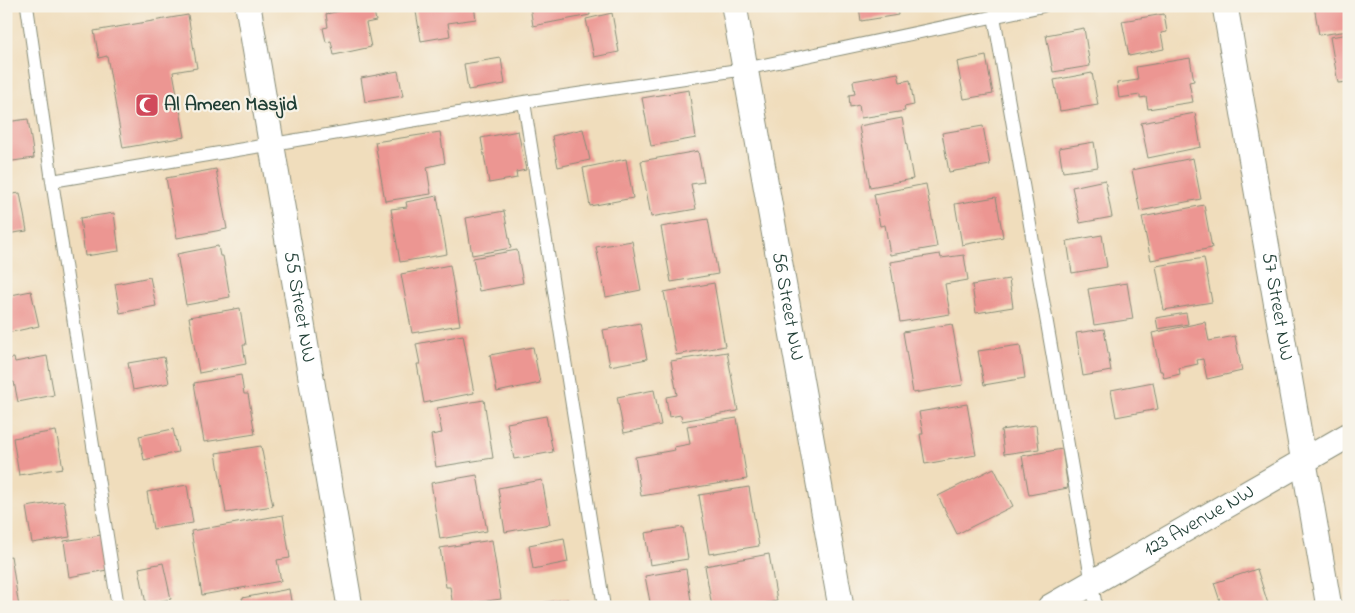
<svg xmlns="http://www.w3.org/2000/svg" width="1355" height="613" font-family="'Indie Flower',sans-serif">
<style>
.building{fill:#ec9692}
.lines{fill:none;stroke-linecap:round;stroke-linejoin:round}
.lane-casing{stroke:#888d78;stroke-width:14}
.street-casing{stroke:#888d78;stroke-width:27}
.lane{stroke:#fff;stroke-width:12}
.street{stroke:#fff;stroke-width:25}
.labels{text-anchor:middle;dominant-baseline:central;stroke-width:4.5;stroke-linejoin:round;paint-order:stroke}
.poi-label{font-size:20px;font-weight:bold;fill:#1f3d34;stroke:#f7f3e8;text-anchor:start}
.street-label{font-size:20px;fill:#1f3d34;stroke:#f7f3e8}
</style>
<rect width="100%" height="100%" fill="#f7f3e8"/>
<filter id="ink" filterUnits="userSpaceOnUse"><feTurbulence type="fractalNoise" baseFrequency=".02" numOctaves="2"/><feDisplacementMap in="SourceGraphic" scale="10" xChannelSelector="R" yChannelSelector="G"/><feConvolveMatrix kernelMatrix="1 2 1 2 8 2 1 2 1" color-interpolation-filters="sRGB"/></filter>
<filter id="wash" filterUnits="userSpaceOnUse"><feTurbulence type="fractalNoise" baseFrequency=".0096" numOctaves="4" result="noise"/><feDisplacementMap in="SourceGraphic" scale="20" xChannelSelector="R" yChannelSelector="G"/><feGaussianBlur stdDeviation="1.12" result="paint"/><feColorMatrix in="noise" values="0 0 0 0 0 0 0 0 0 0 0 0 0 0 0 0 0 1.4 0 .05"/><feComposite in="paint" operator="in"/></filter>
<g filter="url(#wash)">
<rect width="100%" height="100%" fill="#f0ddbc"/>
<g id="blocks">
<!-- building -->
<path class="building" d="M364,6H373L376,21L366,23L371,47L334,55L331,41L326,42L323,28L328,27L326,14Z
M415,6H474L476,19L448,23L450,36L421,41Z
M530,6H589L590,15L533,26Z
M859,6H897L898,15L861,21Z
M1314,6H1349V31L1319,35Z
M612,13L619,52L594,57L586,19Z
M1164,14L1167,32L1161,33L1164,49L1129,56L1122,21Z
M188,15L197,68L173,72L185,137L123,148L107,56L99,58L94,31Z
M1084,28L1090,66L1053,72L1046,35Z
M1349,34V82L1338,83L1330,37Z
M986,56L993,94L964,99L957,62Z
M501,58L505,84L468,90L464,64Z
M1190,58L1194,81L1189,82L1193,102L1148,109L1146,97L1140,98V95L1119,98L1117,83L1138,80L1136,67Z
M398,71L403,96L365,102L361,78Z
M898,73L900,82L910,80L914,105L904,107L905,111L861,118L859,105L850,107L849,95L855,94L853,81Z
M1092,73L1098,105L1060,111L1054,80Z
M689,90L696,138L651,146L642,98Z
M1195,113L1201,147L1148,158L1141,123Z
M902,118L913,179L870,187L859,126Z
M28,119L34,158L6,162V122Z
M983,126L990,165L949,172L942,133Z
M583,129L590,160L558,167L552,136Z
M518,131L526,170L516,172L517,178L489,183L481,138Z
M440,132L445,163L427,167L431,194L385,201L375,142Z
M1094,142L1098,167L1063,172L1059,148Z
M698,151L704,182L691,184L696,209L651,217L641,161Z
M1193,158L1201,199L1140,211L1132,170Z
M626,159L633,198L590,206L583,168Z
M216,169L227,229L177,238L166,178Z
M1105,180L1112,217L1080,223L1072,187Z
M926,184L937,247L890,255L885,225L880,226L874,194Z
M20,193L27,231L6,234V195Z
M437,196L447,254L400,262L391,209L407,207L406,202Z
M996,197L1003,237L962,245L955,204Z
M1204,205L1212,248L1151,260L1142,217Z
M504,211L511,248L472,255L466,218Z
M114,213L119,251L85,256L80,218Z
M708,219L718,274L671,282L661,227Z
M1102,235L1107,267L1072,273L1067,241Z
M632,241L641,290L606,297L596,247Z
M218,246L220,256H223L230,297L186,305L177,254Z
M517,250L523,283L479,291L473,258Z
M940,254L941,258L964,255L968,280L945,284L950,314L900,322L890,262Z
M1204,258L1212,302L1164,310L1156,266Z
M450,265L460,325L412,333L401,274Z
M150,277L156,306L120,313L115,284Z
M1009,279L1013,307L976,313L972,285Z
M714,283L725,346L676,355L664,292Z
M1127,283L1133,319L1094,325L1088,289Z
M31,291L39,326L7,333L6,296Z
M240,308L246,345H243L246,364L199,373L189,317Z
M1186,313L1188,324L1158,329L1156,318Z
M1205,322L1209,341L1235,336L1242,371L1207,379L1203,359L1197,360L1198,364L1179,368L1180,374L1164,378L1162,371H1160L1152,333Z
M640,323L647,359L610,366L603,330Z
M952,324L963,385L913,393L903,332Z
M1104,329L1111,371L1083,376L1076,333Z
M463,335L474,393L424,403L417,364H420L416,344Z
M1020,345L1025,378L984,385L978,351Z
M533,347L540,383L497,392L490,355Z
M727,352L738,411L682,421L681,415L669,417L666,397L677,395L671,361Z
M6,355L8,359L14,358L15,362L47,356L54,395L18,402L14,382L6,383Z
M164,357L169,383L133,390L128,363Z
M241,375L244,394H248L255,434L204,442L194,383Z
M1153,382L1158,409L1116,417L1111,390Z
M654,390L661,425L624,433L617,397Z
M484,400L493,458L436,467L431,435L442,433L437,408Z
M967,404L976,455L925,464L920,434H923L919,412Z
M546,416L553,452L514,459L507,423Z
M737,418L747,479L641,496L635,457L675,450L674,447L690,444L687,426Z
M1036,425L1039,449L1004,454L1001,430Z
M173,429L178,452L144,460L139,436Z
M56,431L63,468L19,475L13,438Z
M261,446L273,506L226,513L216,453Z
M1062,449L1068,488L1029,495L1022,456Z
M994,468L1013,506L957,534L938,496Z
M477,475L487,531L440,539L431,483Z
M542,480L550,524L505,532L498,488Z
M187,485L193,523L153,529L147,492Z
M749,487L759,546L709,554L699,495Z
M64,501L70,537L32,543L26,507Z
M283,515L290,558L277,560L281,581L202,595L191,531Z
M683,527L688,559L650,565L645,533Z
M101,535L107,570L69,577L64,541Z
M564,538L568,562L533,569L529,545Z
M492,540L501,599L453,606L450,587H446L440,548Z
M769,554L777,601L747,607L744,605L712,607L705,566Z
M11,556L19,607H6V557Z
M163,563L171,599L146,604L139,568Z
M686,569L692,607H651L645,576Z
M1257,569L1269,607H1222L1214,583Z
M289,589L292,607H244L242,598Z
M568,599L569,607H533V604Z"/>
</g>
</g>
<g filter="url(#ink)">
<use href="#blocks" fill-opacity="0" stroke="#888d78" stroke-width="1"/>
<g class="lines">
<!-- lane casing -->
<g class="lane-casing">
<path id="lane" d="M27,6L52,181L118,607
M994,16L1096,607
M524,102L604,607
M52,181L524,102L745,69L1043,6"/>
</g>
<!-- street casing -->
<g class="street-casing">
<g id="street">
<path id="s1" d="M248,6L350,607"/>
<path id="s2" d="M734,6L841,607"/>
<path id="s3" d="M1225,6L1329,607"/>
<path id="s4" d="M1050,607L1349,435"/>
</g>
</g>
<!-- lane -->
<use href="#lane" class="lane"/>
<!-- street -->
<use href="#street" class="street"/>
</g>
</g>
<!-- icons -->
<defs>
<g id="mosque-square" transform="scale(1.25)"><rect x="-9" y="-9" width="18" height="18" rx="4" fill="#d1495b" stroke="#f7f3e8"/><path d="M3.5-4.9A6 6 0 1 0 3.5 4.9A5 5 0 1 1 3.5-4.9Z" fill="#fff"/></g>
</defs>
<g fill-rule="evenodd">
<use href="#mosque-square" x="147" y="105"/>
</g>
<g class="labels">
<!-- poi labels -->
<g class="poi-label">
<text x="164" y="105">Al Ameen Masjid</text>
</g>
<!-- street labels -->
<g class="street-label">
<text stroke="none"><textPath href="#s2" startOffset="305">56 Street NW</textPath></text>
<text stroke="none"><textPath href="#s1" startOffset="305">55 Street NW</textPath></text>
<text stroke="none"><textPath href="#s3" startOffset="305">57 Street NW</textPath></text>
<text stroke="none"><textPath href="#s4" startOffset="172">123 Avenue NW</textPath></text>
</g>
</g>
<!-- margin -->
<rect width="1355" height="613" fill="none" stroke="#f7f3e8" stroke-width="25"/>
</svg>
